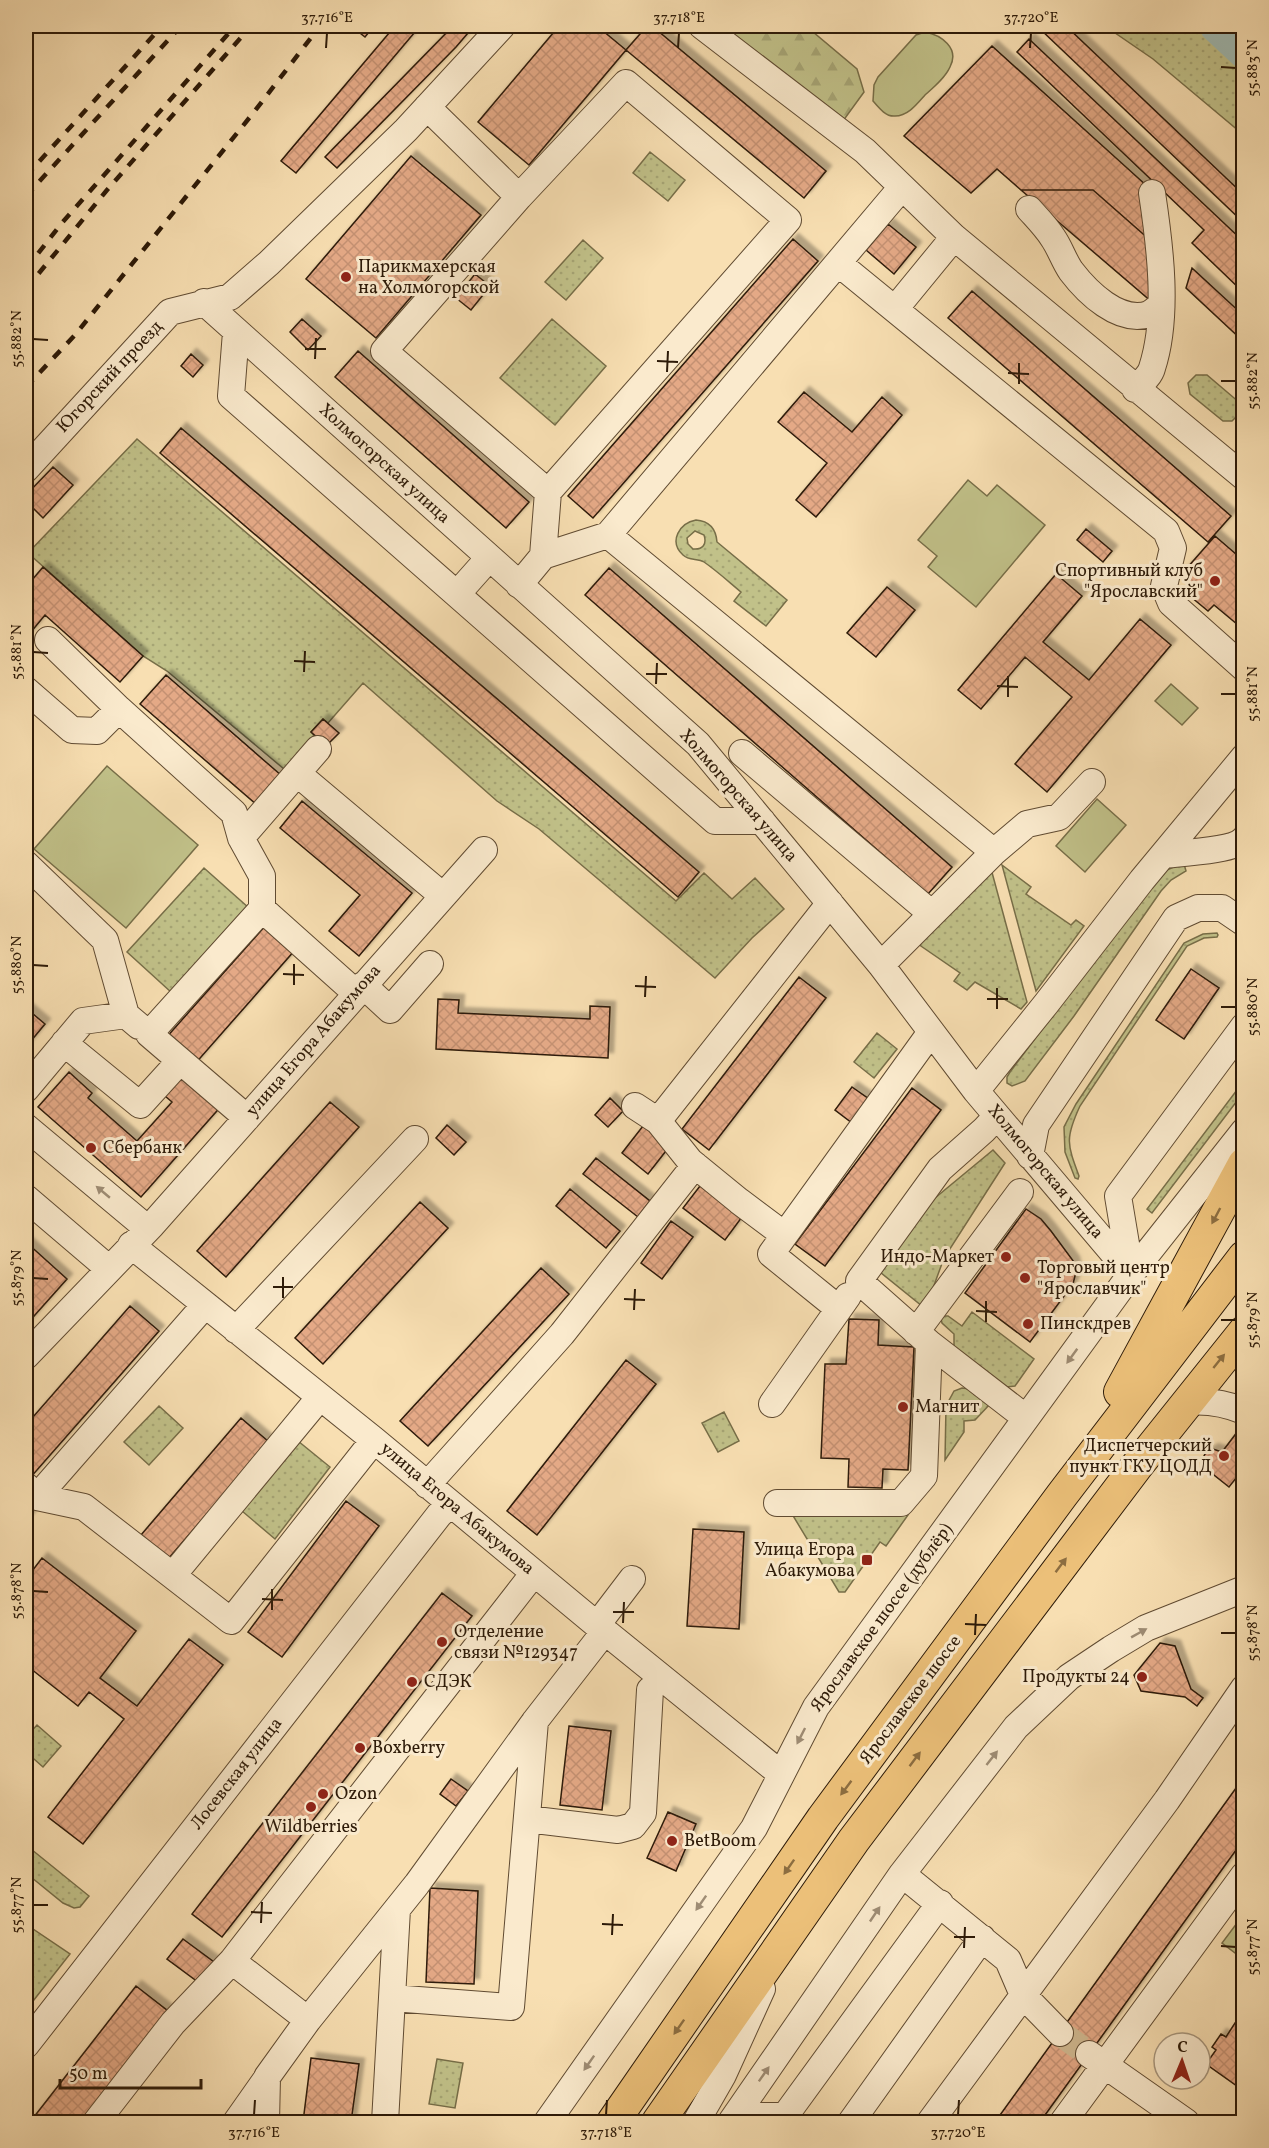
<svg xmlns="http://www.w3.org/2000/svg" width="1269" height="2148" font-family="Vollkorn,serif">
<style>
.grass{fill:url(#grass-dots);stroke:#776e48;stroke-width:1.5;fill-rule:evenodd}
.forest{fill:url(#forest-firs);stroke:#776e48;stroke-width:1.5}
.garden{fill:#c1c189;stroke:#776e48;stroke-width:1.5}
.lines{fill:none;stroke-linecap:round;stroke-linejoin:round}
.river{stroke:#a0bbb4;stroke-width:33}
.building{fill:url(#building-cross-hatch);stroke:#2d1a08;stroke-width:1.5;filter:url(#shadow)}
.minor-tunnel{stroke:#cfb890;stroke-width:26;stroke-dasharray:26 13;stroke-linecap:butt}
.minor-casing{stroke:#604b32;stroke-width:28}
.major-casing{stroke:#2d1a08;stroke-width:34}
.minor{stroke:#faeacd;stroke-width:26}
.major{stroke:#ecc079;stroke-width:32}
.rail{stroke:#2d1a08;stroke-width:4.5;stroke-dasharray:10 10;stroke-linecap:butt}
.oneway{fill:#9e8c74}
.oneway2{fill:#8c6d40}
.ticks{fill:none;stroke:#2d1a08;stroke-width:2}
.poi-dot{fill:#8f2418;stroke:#faeacd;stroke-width:2}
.labels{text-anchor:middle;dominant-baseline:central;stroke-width:6;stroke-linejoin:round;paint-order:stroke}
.poi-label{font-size:18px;fill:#2d1a08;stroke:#faeacd;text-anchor:start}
.street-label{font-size:18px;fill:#2d1a08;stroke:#faeacd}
.neatline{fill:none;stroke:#2d1a08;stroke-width:2}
.ticks-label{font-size:15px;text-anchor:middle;fill:#2d1a08}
</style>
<defs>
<pattern id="grass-dots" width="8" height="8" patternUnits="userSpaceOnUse" patternTransform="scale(1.5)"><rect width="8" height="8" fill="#c1c189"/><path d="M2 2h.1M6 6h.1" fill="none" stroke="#a6a575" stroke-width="1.8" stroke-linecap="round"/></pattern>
<pattern id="forest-firs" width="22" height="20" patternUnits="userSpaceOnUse" patternTransform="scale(1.5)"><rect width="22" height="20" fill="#c1c189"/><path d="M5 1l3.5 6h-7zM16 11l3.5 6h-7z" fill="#a6a575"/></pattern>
<pattern id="building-cross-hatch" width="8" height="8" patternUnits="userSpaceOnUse" patternTransform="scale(1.5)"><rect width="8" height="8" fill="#e4a986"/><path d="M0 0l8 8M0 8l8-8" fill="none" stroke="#c49172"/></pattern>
<filter id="shadow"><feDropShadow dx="5.5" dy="-5.5" stdDeviation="1.5" flood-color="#0004"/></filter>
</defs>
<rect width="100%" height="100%" fill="#f8dfb2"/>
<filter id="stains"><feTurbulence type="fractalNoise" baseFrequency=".00333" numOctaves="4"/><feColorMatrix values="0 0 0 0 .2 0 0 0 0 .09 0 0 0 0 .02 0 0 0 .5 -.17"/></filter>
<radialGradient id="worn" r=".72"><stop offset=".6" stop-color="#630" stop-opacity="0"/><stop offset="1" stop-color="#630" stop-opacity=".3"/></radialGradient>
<!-- grass -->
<path class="grass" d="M1105,26H1243V137L1240,132L1153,59Z
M650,152L685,180L668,201L633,173Z
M583,240L603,258L566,300L545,282Z
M552,319L606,366L555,425L500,378Z
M1196,375H1207L1240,403V413L1232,421H1223L1190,394L1188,383Z
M137,439L676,901L704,873L732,899L755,878L784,909L752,938L715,978L539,829L497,801L363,683L328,723L323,719L311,732L314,735L284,769L167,671L143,656L28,553Z
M696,520C709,521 716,529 717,542L787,600L766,626L734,601L741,592C729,582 717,571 704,562C698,558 689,561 683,555C668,541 680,523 696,520ZM695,531L704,535C707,544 703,550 693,549L688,544L687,538Z
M1184,864L1186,871L1171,880L1161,891L1074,1016L1025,1081L1012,1086L1007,1083V1077L1010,1072L1160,873L1176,866Z
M990,865L1027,1002L1021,1009L975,982L967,990L954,981L960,973L915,942Z
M1002,865L1031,887L1026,894L1071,925L1076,920L1084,926L1036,991Z
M204,868L249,908L172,993L127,952Z
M1217,933L1218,935L1217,937L1204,938L1187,946L1080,1106C1065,1138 1067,1144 1079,1176L1078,1179L1075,1178L1065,1152L1064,1127L1076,1104L1184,943L1203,934Z
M877,1033L897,1049L874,1078L854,1062Z
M1243,1082V1093L1152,1213L1147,1209Z
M993,1150L1005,1163L944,1258L929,1299L922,1306L880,1272L929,1203Z
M972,1312L1034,1359L1015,1386L1006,1387L954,1351V1334L942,1323L941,1319L944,1316H948L962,1326Z
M962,1388L970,1389L992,1402L975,1420L964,1421V1432L945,1460L946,1406L954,1391Z
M159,1406L183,1428L149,1465L124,1442Z
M724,1412L739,1441L718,1452L702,1423Z
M298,1441L330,1467L275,1539L242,1511Z
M792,1514L908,1515L886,1546L880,1542L845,1592H839Z
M37,1725L61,1746L43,1767L26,1752V1737Z
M26,1845L89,1896L80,1907L74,1908L63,1903L26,1873Z
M26,1927H30L70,1954L26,2010Z
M437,2059L463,2063L455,2108L429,2104Z"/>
<!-- forest -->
<path class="forest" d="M724,26H786L813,32L857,69L864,92L843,121Z"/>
<!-- garden -->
<path class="garden" d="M925,32C941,35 960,48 950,67C945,78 934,87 925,95C917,104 908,116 895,116C886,117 879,108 873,101L874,85L878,77L916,35Z
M968,480L987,496L997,485L1045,525L976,607L928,567L937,556L918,540Z
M1171,684L1198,708L1182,725L1155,701Z
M107,766L198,845L126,928L34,849Z
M1097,799L1126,825L1085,872L1056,846Z
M1243,1915V1959L1222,1943Z"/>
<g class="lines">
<!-- river -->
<path class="river" d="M1216,26L1244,52"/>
</g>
<!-- building -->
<path class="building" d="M351,26H374L365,37Z
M395,26H420L296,173L281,161Z
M453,26H474L456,47L337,168L325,157Z
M559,26H597L626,50L529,165L478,122Z
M647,26H652L826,171L804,198L626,50Z
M1041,26H1066L1244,195V223L1039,28Z
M1029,39L1244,242V293L1192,243L1204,230L1017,52Z
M992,46L1147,186L1150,240L1093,190H1021L997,169L971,193L904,136Z
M411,156L481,215L376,338L306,279Z
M1021,190H1093L1150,240L1152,302Z
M888,224L916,247L894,274L866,250Z
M793,239L818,261L593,518L568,496Z
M1192,268L1244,316V342L1186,288Z
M475,274L490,286L471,310L456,298Z
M972,291L1231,516L1208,542L948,318Z
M302,319L321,336L308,350L290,332Z
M358,351L529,502L506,528L335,377Z
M191,354L203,365L193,377L181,366Z
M804,392L852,432L882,397L902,415L816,517L796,500L827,463L778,422Z
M181,428L699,872L678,897L160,453Z
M53,467L73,485L43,518L26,501V495Z
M1086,529L1112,551L1103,562L1077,540Z
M1215,536L1244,561V630L1214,605L1208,611L1185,592L1191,585L1180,576Z
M43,567L143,656L120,682L45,615L26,638V587Z
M609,568L952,867L928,894L585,595Z
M1056,574L1082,596L1043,642L1089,680L1140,619L1171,645L1047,792L1015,764L1072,697L1025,657L981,709L958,690Z
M887,587L915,610L876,657L847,633Z
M166,675L282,776L257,805L140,704Z
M323,719L339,733L326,746L311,732Z
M302,801L412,893L359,956L329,931L360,895L280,828Z
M266,925L295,950L194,1065L165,1039Z
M1191,969L1219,988L1184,1039L1156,1020Z
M799,977L826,998L709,1150L682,1129Z
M438,999L459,1000L458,1013L590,1019V1006L610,1007L608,1058L436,1049Z
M26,1008L45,1024L26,1047Z
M69,1072L92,1093L88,1098L137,1141L172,1102L165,1096L186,1072L223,1104L141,1197L38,1107Z
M852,1087L869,1099L852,1123L835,1110Z
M912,1088L941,1110L825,1266L795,1244Z
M610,1098L623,1111L608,1127L595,1115Z
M330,1102L359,1127L226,1277L197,1251Z
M447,1125L466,1142L454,1155L436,1138Z
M643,1126L669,1147L648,1174L622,1153Z
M596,1158L650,1201L638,1217L583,1174Z
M700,1186L742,1217L725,1240L683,1208Z
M570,1189L620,1231L606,1248L556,1206Z
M420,1202L448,1228L323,1364L295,1338Z
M1026,1209L1041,1219L1051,1231L1074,1262L1076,1272L1073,1284L1030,1342L965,1293Z
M671,1221L693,1237L662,1279L641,1263Z
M26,1242L67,1279L26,1325Z
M541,1268L569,1294L428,1446L400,1421Z
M130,1306L159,1331L30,1478L26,1474V1425Z
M849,1319L879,1320L878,1345L914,1347L908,1470L883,1469L882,1488L848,1487L849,1459L821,1458L825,1364H846Z
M626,1360L656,1384L537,1535L507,1511Z
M241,1418L269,1442L168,1559L141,1535Z
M1244,1423V1468L1229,1487L1204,1467L1203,1458L1205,1454L1213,1449L1222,1452Z
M346,1501L379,1526L282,1657L248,1632Z
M26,1505L33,1513L26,1521Z
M693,1529L744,1532L739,1629L687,1626Z
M42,1558L136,1631L100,1678L137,1706L189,1639L223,1665L83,1844L48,1817L124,1719L89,1692L78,1706L26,1665V1579Z
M442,1593L472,1616L222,1937L192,1914Z
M1160,1643L1175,1646L1191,1689L1203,1698L1197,1706L1185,1697L1141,1691L1134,1675Z
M569,1726L611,1731L602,1810L560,1805Z
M1244,1777V1839L1040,2122H995Z
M451,1779L468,1791L456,1806L440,1794Z
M668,1812L696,1824L676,1871L647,1858Z
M430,1888L478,1891L474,1984L426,1982Z
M183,1939L218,1965L202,1985L167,1959Z
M136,1986L168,2011L81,2122H30Z
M1235,2023L1244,2029V2091L1206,2064L1216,2050L1212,2047L1221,2034L1226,2037Z
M311,2058L359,2064L351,2122H303Z"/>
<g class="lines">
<!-- minor-tunnel -->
<path class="minor-tunnel" d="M1060,2033L1089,2054"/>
<!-- minor casing -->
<g class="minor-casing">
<path id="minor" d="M702,26L865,151L954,237L1244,477
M427,107L519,197
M1029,209C1037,218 1046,227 1053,238C1060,248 1064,261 1071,271C1087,292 1119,324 1149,314C1153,312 1157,308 1160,306
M838,263L1166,531L1173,548L1164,586L1171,603L1244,668
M204,302L698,744L881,965L976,1091L1131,1274
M895,309L954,237
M236,332L231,396L715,821H762
M1135,389C1141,383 1150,376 1152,368C1169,316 1160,246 1152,193
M26,469L170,312L230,297L269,263L406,130L502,26
M608,535L994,852L881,965
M543,556L548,492L788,220L626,83L519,197L384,351L548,492
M519,585L543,556L608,535L902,187
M457,594L489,558
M48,640L119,709
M26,690L72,730L97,731L119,709L234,813L241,838L262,876V909
M742,753L932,914
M298,774L443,896
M241,838L318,749
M994,852L1027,824L1059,817L1092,782
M1163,855C1179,853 1234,851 1244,839
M26,864L105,940L126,1015
M363,985L390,1010L430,964
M64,1043L140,1105L180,1061
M26,1089L83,1021L126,1015L139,1026
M976,1091L1046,1004L1142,880L1244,757
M635,1106L658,1121L690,1161L739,1201L783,1234
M247,1118L149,1034L262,909L356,993
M658,1121L830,903
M26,1127L148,1229
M1030,1156L1036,1125L1176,918L1198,908H1222L1244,923
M26,1198L108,1268
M131,1245L374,1440L597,1625L781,1774
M1131,1274L1118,1196L1244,1026
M839,1309L771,1254L931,1032
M236,1330L415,1139
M916,1332L1020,1192
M929,1343L1026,1418
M26,1356L152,1225L484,850
M1186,1402C1207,1400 1225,1403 1244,1411
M772,1404L848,1296
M427,1485L562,1334L695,1165
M26,1486L37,1497L84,1507L231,1621L374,1440
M37,1497L205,1305
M777,1503H901L924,1476L929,1343L859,1281L940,1169L984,1130L997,1116
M173,1575L320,1397
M597,1625L632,1579
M527,1819L618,1830L633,1826L643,1813L650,1690
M902,1874L1008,1960L1023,1995L1060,2033
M232,1961L308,2020
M392,1998L511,2007L535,1721
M26,2045L439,1515L450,1504
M1089,2054L1186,2122
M736,2116H785L940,1903
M96,2122L173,2023L232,1961L534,1573
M236,2122L267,2078
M266,2122L267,2077L308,2020L417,1884L535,1721L605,1631
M385,2122L397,1909
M547,2122L754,1828L816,1707L1131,1274L1244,1131
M696,2122L723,2075L762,1989
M731,2122L902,1874L1016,1727L1069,1677L1111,1649L1146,1628L1244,1589
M851,2122L982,1938
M930,2122L1167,1800L1244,1688
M1063,2122L1244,1875"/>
</g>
<!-- major casing -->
<g class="major-casing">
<path id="major" d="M1120,1392L1244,1164
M613,2122L823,1818L1062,1495L1244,1257
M658,2122L854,1840L1136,1467L1244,1332"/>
</g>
<!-- minor -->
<use href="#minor" class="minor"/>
<!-- major -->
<use href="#major" class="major"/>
<!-- rail -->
<path class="rail" d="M26,176L162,26
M26,196L181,26
M26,269L61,224L235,26
M26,289L107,190L251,26
M26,387L75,335L254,112L320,26"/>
</g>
<!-- one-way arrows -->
<defs><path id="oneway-solid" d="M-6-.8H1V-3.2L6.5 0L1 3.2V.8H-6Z" transform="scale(1.5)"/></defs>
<g class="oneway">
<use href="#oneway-solid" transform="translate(103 1192) rotate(-140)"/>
<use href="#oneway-solid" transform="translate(1072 1356) rotate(126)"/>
<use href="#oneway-solid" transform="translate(1139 1633) rotate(-29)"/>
<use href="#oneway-solid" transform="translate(801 1736) rotate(117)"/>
<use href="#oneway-solid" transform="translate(992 1758) rotate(-52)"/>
<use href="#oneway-solid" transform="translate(701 1903) rotate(125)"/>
<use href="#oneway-solid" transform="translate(875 1914) rotate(-56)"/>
<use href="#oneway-solid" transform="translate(589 2063) rotate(125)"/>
<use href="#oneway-solid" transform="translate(764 2074) rotate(-55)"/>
</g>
<g class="oneway2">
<use href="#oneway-solid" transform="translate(1216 1216) rotate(118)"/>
<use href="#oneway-solid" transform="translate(1219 1361) rotate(-51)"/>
<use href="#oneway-solid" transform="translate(1061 1565) rotate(-53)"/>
<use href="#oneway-solid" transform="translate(915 1759) rotate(-53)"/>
<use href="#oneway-solid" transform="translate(846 1788) rotate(127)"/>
<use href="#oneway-solid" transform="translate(789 1867) rotate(125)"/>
<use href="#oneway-solid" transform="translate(679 2027) rotate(125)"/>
</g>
<!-- ticks -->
<path class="ticks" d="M326,48L327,33M678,48L679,33M1030,48L1031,33M1221,67L1236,68M33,339L48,340M305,349H326M315,359L316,338M657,361L678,362M667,372L668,351M1008,373L1029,374M1221,381H1236M1019,384V363M33,652L48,653M294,661L315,662M304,672L305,651M646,674H667M656,684L657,663M997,686L1018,687M1221,694H1236M1008,697V676M33,965L48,966M283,974L304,975M294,985V964M635,986L656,987M645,997L646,976M987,999H1008M1221,1007H1236M997,1009V988M33,1278L48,1279M273,1287H293M283,1298V1277M624,1299L645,1300M634,1310L635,1289M976,1311L997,1312M1221,1320H1236M986,1322V1301M33,1591L48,1592M262,1599L283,1600M272,1610V1589M613,1612H634M623,1623L624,1602M965,1624L986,1625M1221,1633H1236M975,1635L976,1614M33,1905H48M251,1912L272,1913M261,1923L262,1902M602,1924L623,1925M612,1935L613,1914M954,1937H975M1221,1946L1236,1947M964,1948L965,1927M254,2115L255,2100M606,2115L607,2100M958,2115L959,2100"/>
<!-- markers -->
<g class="poi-dot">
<circle cx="346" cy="277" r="6"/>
<circle cx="1215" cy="581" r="6"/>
<circle cx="91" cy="1148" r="6"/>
<circle cx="1006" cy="1257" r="6"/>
<circle cx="1025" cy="1278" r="6"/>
<circle cx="1028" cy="1324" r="6"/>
<circle cx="903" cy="1407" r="6"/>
<circle cx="1224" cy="1456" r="6"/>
<rect x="861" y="1554" width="12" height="12" rx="3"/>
<circle cx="442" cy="1642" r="6"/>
<circle cx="1142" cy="1677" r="6"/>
<circle cx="412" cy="1682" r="6"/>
<circle cx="360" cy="1748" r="6"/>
<circle cx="323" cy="1794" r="6"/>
<circle cx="311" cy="1807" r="6"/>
<circle cx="672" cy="1841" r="6"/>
</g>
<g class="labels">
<!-- poi labels -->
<g class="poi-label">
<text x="358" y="267">Парикмахерская<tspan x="358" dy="21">на Холмогорской</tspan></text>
<text x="1203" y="571" text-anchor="end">Спортивный клуб<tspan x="1203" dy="21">"Ярославский"</tspan></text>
<text x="103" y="1148">Сбербанк</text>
<text x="994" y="1257" text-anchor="end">Индо-Маркет</text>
<text x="1037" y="1268">Торговый центр<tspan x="1037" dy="21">"Ярославчик"</tspan></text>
<text x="1040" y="1324">Пинскдрев</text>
<text x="915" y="1407">Магнит</text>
<text x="1212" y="1446" text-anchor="end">Диспетчерский<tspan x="1212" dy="21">пункт ГКУ ЦОДД</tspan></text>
<text x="855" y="1550" text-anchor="end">Улица Егора<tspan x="855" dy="21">Абакумова</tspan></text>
<text x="454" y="1632">Отделение<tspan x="454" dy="21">связи №129347</tspan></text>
<text x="1130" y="1677" text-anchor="end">Продукты 24</text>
<text x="424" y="1682">СДЭК</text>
<text x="372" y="1748">Boxberry</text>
<text x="335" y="1794">Ozon</text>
<text x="311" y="1827" text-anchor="middle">Wildberries</text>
<text x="684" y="1841">BetBoom</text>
</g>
<!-- street labels -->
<g class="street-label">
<text transform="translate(110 377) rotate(-47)">Югорский проезд</text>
<text transform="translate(384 464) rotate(42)">Холмогорская улица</text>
<text transform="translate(738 796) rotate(49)">Холмогорская улица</text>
<text transform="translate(314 1041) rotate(-49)">улица Егора Абакумова</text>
<text transform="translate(1045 1172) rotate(50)">Холмогорская улица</text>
<text transform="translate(457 1509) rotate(40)">улица Егора Абакумова</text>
<text transform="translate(882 1618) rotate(-54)">Ярославское шоссе (дублёр)</text>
<text transform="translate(911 1700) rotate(-53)">Ярославское шоссе</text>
<text transform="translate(237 1774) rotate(-52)">Лосевская улица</text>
</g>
</g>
<!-- margin -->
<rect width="1269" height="2148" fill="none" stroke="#f8dfb2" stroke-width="66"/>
<!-- north arrow -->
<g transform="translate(1182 2061) rotate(2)"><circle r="28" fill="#faeacd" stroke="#a8977e" stroke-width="1.5"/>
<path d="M0-4.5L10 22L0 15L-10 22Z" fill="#8f2418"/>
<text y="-9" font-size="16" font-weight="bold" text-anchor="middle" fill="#2d1a08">С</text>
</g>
<!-- scale -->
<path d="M60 2079v9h141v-9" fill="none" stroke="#2d1a08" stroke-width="3"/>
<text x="69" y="2079" font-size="18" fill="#2d1a08" stroke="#faeacd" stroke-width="4.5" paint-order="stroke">50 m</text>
<rect x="33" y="33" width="1203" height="2082" class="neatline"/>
<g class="ticks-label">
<text x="327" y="22">37.716°E</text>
<text x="679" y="22">37.718°E</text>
<text x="1031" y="22">37.720°E</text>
<text transform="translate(1252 68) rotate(-90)" y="5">55.883°N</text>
<text transform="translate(16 339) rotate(-90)" y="5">55.882°N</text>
<text transform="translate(1252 381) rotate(-90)" y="5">55.882°N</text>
<text transform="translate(16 652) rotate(-90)" y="5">55.881°N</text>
<text transform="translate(1252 694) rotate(-90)" y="5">55.881°N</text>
<text transform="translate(16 965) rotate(-90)" y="5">55.880°N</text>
<text transform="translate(1252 1007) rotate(-90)" y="5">55.880°N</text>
<text transform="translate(16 1278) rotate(-90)" y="5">55.879°N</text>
<text transform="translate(1252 1320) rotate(-90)" y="5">55.879°N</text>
<text transform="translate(16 1591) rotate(-90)" y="5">55.878°N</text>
<text transform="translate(1252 1633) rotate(-90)" y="5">55.878°N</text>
<text transform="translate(16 1905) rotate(-90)" y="5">55.877°N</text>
<text transform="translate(1252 1947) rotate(-90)" y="5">55.877°N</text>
<text x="254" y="2137">37.716°E</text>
<text x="606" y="2137">37.718°E</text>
<text x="958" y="2137">37.720°E</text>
</g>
<rect width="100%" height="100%" filter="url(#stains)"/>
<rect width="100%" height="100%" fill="url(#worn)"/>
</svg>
